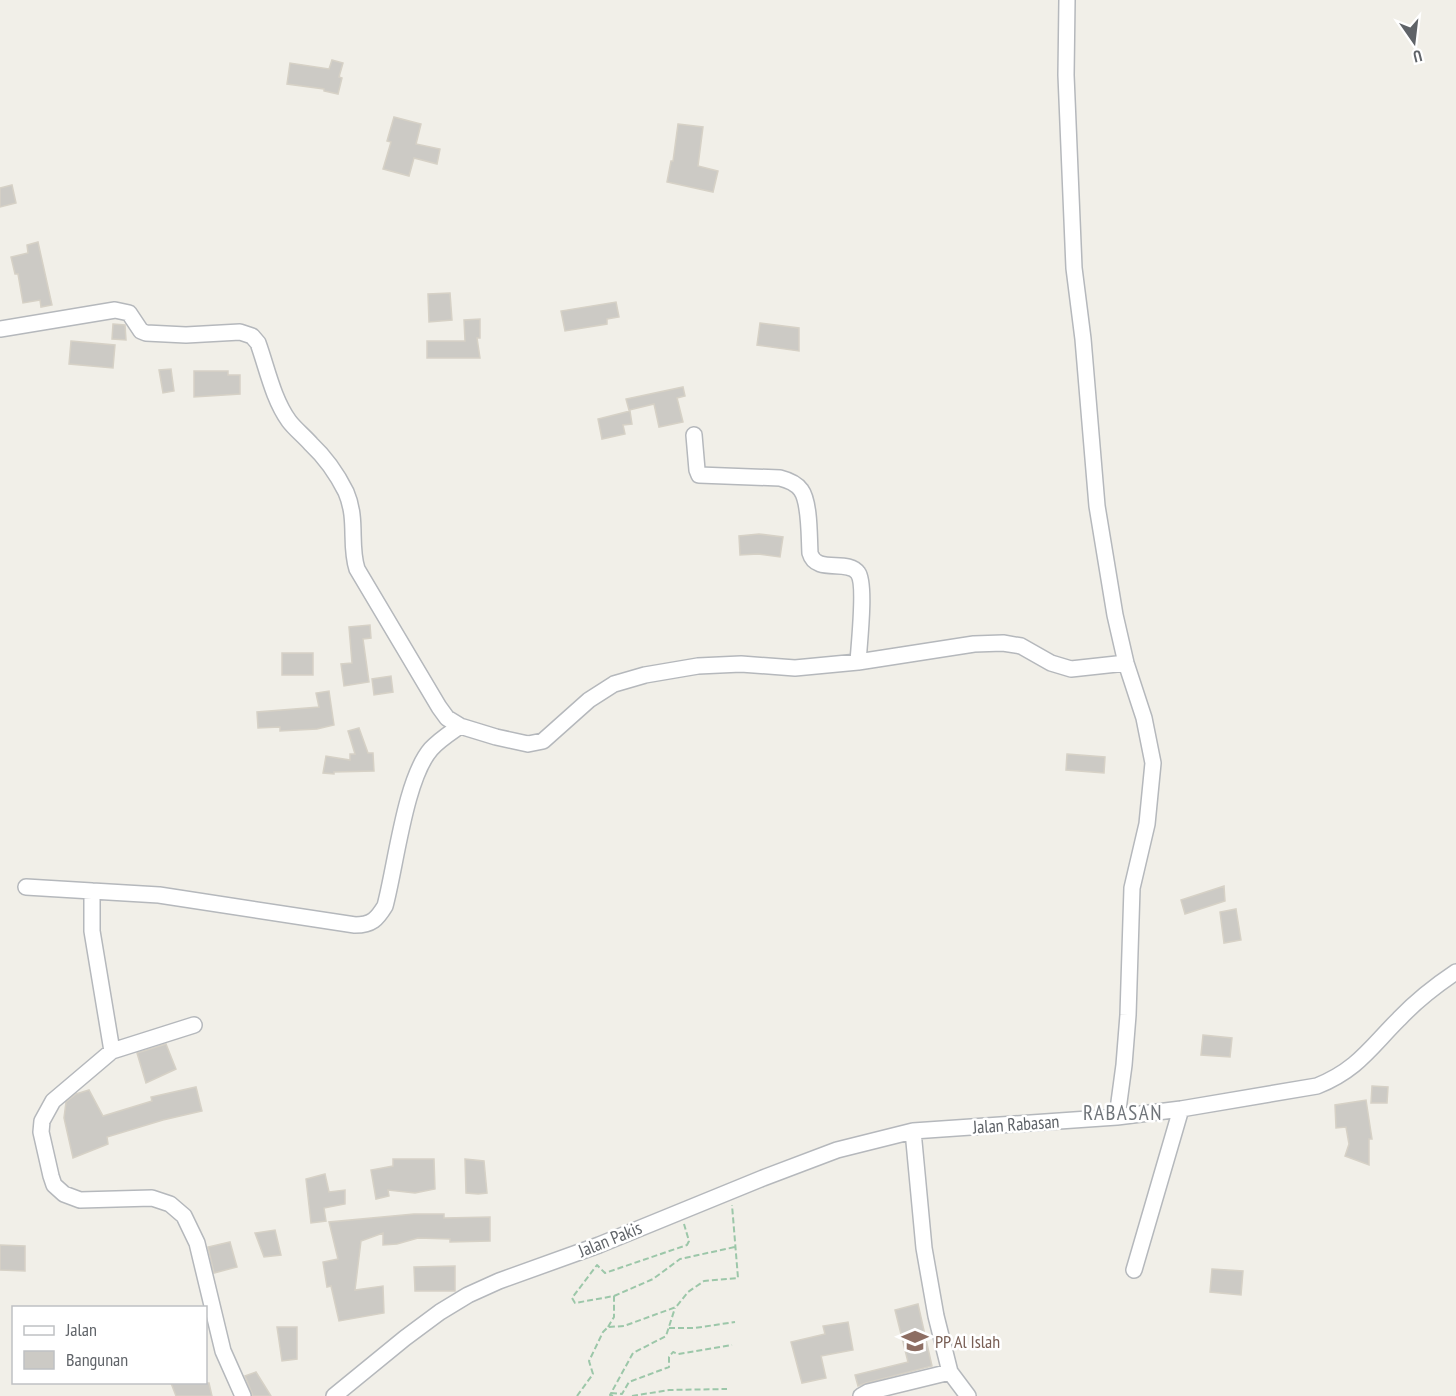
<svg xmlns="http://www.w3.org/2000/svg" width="1456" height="1396" font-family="'PT Sans Narrow',sans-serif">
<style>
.building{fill:#cccac5;stroke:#d6d1c6;stroke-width:1.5}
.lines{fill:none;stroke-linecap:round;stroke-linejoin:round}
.minor-casing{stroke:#b5b8bc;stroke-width:18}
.path{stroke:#9cc7a9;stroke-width:2;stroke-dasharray:6 3;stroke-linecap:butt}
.minor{stroke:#fff;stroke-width:15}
.labels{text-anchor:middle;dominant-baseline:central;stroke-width:5;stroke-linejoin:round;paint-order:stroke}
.street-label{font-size:18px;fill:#5f6368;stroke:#fff}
.education-label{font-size:18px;fill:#785e54;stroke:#fff;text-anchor:start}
.quarter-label{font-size:21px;letter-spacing:1.5px;fill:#70757a;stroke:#fff}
</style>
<rect width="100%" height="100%" fill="#f1efe8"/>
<!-- building -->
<path class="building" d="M332,60L343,63L339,77L342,78L338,94L324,91V89L287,84L290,63L329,69Z
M394,117L421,124L416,144L440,149L437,164L414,158L409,176L383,169L391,142L387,141Z
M678,124L703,127L698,166L718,171L713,192L667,182L671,161H673Z
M12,185L16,203L0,207V188Z
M38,242L52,305L41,307L40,300L23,303L18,274H15L11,257L28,253L27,245Z
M450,293L452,320L429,322L428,294Z
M616,302L619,317L607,319V324L565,331L561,311Z
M480,319V338H477L480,358H427V341H465L464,320Z
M760,323L799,328V351L757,345Z
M113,324L125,325L126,340L112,339Z
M71,341L115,345L113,368L69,364Z
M171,369L174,391L163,393L159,370Z
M194,371H228V375H240V394L194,397Z
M683,387L685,396L677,398L683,422L659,427L654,404L629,410L626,399Z
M630,411L632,424L623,425L625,434L602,439L598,419Z
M759,534L783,537L780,557L758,554L740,555L739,536Z
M370,625L371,638L363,639L369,682L344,686L341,664L352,663L349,627Z
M282,653H313V675H282Z
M391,676L393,692L374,695L372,679Z
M329,691L334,725L317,729L280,731V727L258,728L257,712L319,707L316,693Z
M359,728L368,753H373L374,771L334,772V774L323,773L326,756L350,760V754H355L348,731Z
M1067,754L1105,757L1104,773L1066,770Z
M1224,886L1225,901L1185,914L1181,900Z
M1236,909L1241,940L1224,943L1220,912Z
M1203,1035L1232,1038L1230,1057L1201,1055Z
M166,1044L176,1069L146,1083L137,1053Z
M1372,1086L1388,1087L1387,1103H1371Z
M196,1087L202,1111L163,1120L107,1137L108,1144L73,1158L64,1118L66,1102L76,1094L89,1090L103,1116L152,1101L151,1097Z
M1366,1100L1372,1139H1369V1165L1345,1156L1349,1144L1346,1127L1336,1128L1335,1105Z
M393,1159H434L435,1189L415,1193L388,1190L389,1196L376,1199L371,1170L393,1166Z
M465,1159L484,1161L487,1193L478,1194L466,1193Z
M325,1174L329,1192L345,1190V1204L324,1208L326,1221L311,1223L306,1179Z
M414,1214H444V1218L490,1217V1241L450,1242V1239L418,1238L397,1244L383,1245V1233L361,1241L355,1290L383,1286L384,1313L339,1321L331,1286L327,1287L323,1262L338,1259L329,1222Z
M275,1230L281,1255L264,1257L255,1233Z
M230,1242L237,1267L214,1273L208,1247Z
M0,1245L25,1246V1271L0,1270Z
M455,1266V1291H415L414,1267Z
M1212,1269L1243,1271L1241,1295L1210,1292Z
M918,1304L932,1366L866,1383L858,1386L855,1375L908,1362L895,1310Z
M848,1322L853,1350L821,1356L826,1378L802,1383L791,1342L825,1334L823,1326Z
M277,1327H297V1359L282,1361Z
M256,1372L271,1396H253L245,1376Z
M171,1383H209L212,1396H176Z"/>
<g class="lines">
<!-- minor casing -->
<g class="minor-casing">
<path id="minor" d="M1067,0L1066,75L1074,268L1083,339L1097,506L1115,615L1126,663L1144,718L1153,763L1147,824L1132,888L1128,1015L1124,1065L1117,1117
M0,329L115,310L129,313L141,331L146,333L186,335L240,332L252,336L258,343C267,368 273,399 289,421C295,429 304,436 311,444C326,458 337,474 346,492C358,520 349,544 357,569L439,707L447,718L460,726L496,737L528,744L543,741L589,700L614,684L645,675L698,666L741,664L795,668L858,662L974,644L1003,643L1021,646L1051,663L1071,669L1126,663
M694,435L697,470L699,475L780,478C788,480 796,483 801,490C810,502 809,537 810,553C816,575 848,558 858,573C866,584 859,645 858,662
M26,887L92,891
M194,1025L112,1051L53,1101L42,1121L41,1132L51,1176L54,1185L64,1194L80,1200L152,1198L170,1204L184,1216L197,1243L223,1351L243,1396
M112,1051L92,931V891L159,895L355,925C372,925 377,919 385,906C396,865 405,779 431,749C439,740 450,733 460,726
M913,1131L924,1248L936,1316L950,1372L968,1396
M1134,1270L1181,1109
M334,1396L405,1338L440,1312L468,1295L499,1281L599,1245L763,1178L837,1150L913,1131L1117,1117L1181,1109L1317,1086C1357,1070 1370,1048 1399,1019C1416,1001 1435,986 1456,972
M861,1396L868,1392L950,1372"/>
</g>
<!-- path -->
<path class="path" d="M614,1296L653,1279L680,1259L735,1247
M608,1327L614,1317V1296L575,1303L572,1298L597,1265L605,1273L687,1245L689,1241L684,1224
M669,1328H695L735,1322
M611,1393L622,1394L629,1382L669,1367V1357L673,1352L678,1354L732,1345
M577,1396L593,1374L589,1361L603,1332L608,1327L624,1326L676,1307L688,1292L704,1281L738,1278L732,1205
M613,1396L610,1395L633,1353L666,1336L675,1308
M632,1396L669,1390L727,1389"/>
<!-- minor -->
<use href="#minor" class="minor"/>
</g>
<!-- icons -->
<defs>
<g id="school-bare" transform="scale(2.07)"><path d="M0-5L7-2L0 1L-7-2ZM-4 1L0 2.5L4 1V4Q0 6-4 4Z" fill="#8d6e63" stroke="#fff" stroke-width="2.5" paint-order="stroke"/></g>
</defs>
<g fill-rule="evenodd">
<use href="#school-bare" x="915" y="1341"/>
</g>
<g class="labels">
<!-- street labels -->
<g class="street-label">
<text transform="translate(1016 1124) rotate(-4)">Jalan Rabasan</text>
<text transform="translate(610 1239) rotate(-22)">Jalan Pakis</text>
</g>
<!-- education labels -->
<g class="education-label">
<text x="935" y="1341">PP Al Islah</text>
</g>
<!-- quarter labels -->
<g class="quarter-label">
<text x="1123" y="1112">RABASAN</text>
</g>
</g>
<!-- legend -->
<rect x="12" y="1306" width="195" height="78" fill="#ffffff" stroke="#bfc1c3" stroke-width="1.5"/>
<rect x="24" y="1326" width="30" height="9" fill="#ffffff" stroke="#bfc1c3" stroke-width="1.5"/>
<text x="66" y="1336" font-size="18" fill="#5f6368">Jalan</text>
<rect x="24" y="1351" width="30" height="18" fill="#cccac5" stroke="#bfc1c3" stroke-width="1.5"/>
<text x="66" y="1366" font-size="18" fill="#5f6368">Bangunan</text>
<!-- north arrow -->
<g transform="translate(1414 42) rotate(166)" stroke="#ffffff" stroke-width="4.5" paint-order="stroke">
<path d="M0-4.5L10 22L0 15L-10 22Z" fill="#5f6368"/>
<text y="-9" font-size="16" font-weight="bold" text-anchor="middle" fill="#5f6368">U</text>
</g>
</svg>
